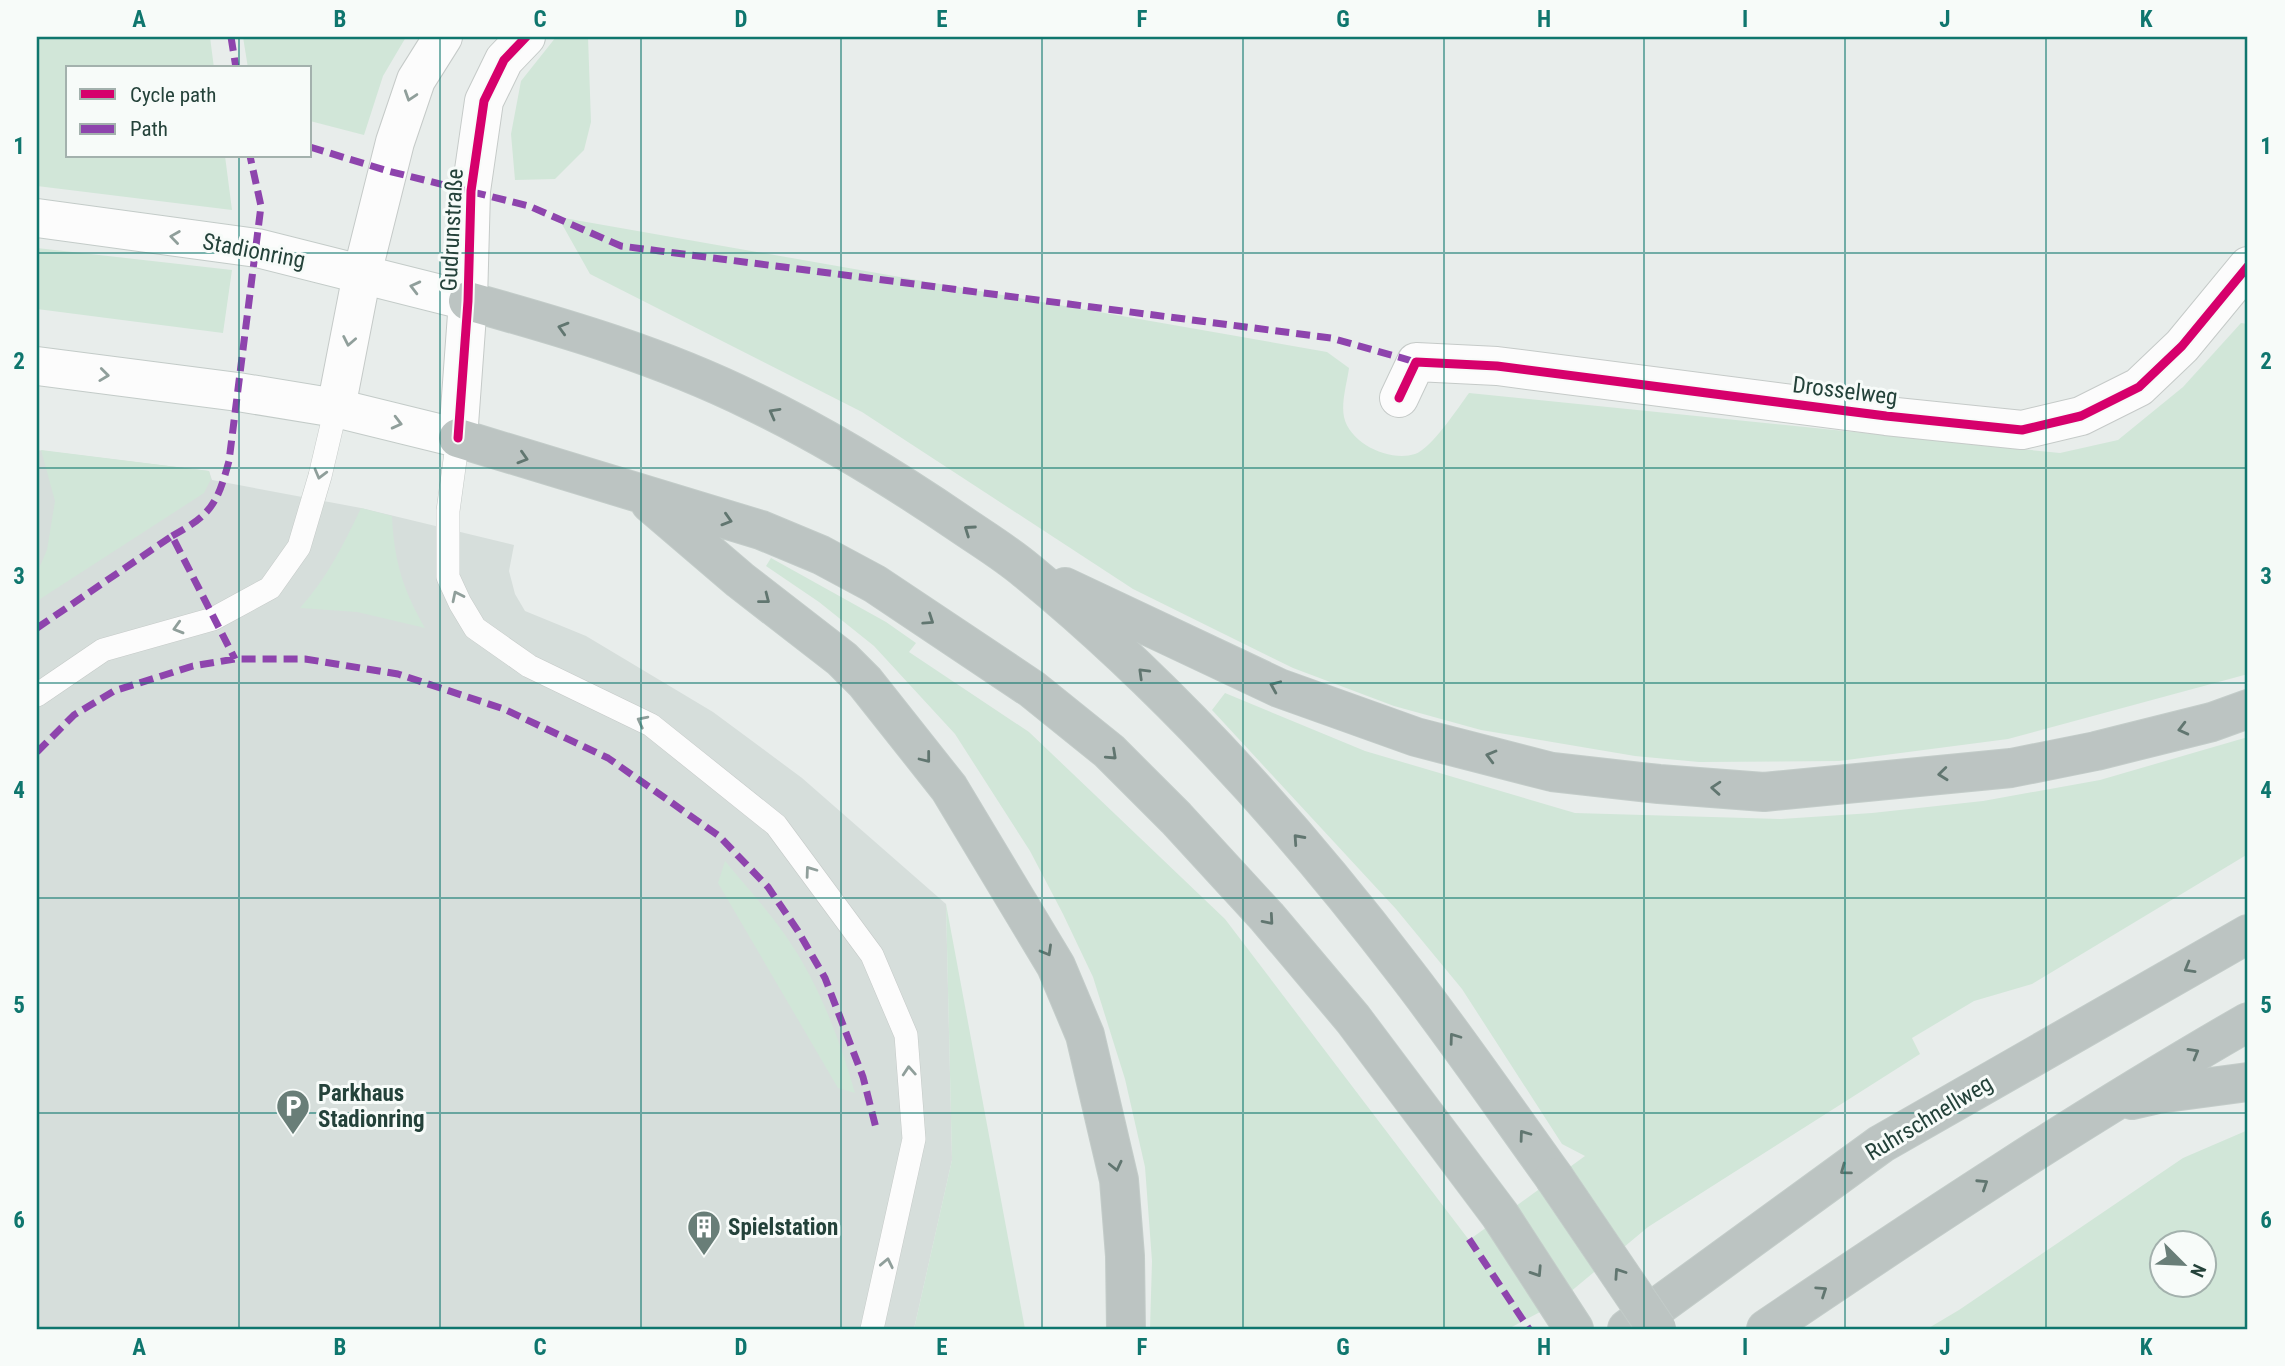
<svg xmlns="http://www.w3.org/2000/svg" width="2285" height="1366" font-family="'Roboto Condensed',sans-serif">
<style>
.built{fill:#d6dedb}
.green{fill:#d1e6d8;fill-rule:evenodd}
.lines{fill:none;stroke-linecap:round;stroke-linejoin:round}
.service-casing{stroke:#c5cac8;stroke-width:24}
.minor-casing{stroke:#c5cac8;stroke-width:40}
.secondary-casing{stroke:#c3cbc8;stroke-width:40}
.motorway-casing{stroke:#c3ccc9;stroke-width:40}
.service{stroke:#fcfcfc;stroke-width:23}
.minor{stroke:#fcfcfc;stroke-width:38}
.secondary{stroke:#fcfcfc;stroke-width:38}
.motorway{stroke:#bcc4c2;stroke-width:38}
.motorway-bridge-casing{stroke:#c3ccc9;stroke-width:40;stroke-linecap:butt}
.motorway-bridge{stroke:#bcc4c2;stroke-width:38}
.quiet{stroke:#8e44ad;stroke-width:7;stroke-dasharray:14 7;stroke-linecap:butt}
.cycleway-casing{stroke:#f7fbf9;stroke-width:13}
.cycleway{stroke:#d6006c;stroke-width:9}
.oneway{stroke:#909f9b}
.oneway2{stroke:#617670}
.grid{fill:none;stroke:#0f766e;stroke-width:2;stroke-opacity:0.55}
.labels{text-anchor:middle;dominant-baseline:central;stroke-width:6;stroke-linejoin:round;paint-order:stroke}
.street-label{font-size:23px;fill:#24423a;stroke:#f7fbf9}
.poi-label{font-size:23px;font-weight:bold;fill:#24423a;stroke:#f7fbf9;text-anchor:start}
.neatline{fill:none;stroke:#0f766e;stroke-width:2.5}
.grid-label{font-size:23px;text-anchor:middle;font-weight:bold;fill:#0f766e}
</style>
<rect width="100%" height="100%" fill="#e8edeb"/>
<!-- built -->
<path class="built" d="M37,450L209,471L212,480L361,508L514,545L509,571L515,594L525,611L586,636L713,712L802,778L946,904L952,1160L914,1329H37Z"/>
<!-- green -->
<path class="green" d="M37,37H210L214,68H68V156H225L232,210L37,186Z
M243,37H406L383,76L364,135L310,121V68H248Z
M556,37H588L591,122L584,150L555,179L515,180L511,134L521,81Z
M558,217L1327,352L1349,368C1347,383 1341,402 1344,417C1350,444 1390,462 1415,454C1431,449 1458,408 1469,393L2060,453L2118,440L2183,387L2241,323L2248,324V674L2008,739L1839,761L1699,762L1635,756L1481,730L1394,706L1293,668L1133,589L862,412L590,274Z
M37,248L232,270L223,333L37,309Z
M41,450L209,471L211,479L204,493L37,601V573L47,550L55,501Z
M361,508L392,516C394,561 403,590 425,628L357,612L300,608C327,578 344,544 361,508Z
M771,558L886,622L916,643L909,652L1029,732L1225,919L1469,1240L1585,1156L1562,1144L1462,989L1396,909L1212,710L1225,693L1365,751L1575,813L1781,819L1872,813L1983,801L2100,780L2248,737V854L2032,984L1974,1001L1912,1038L1920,1054L1648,1227L1557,1303L1508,1329H1150L1152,1261L1145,1167L1125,1079L1093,977L1063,914L1030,851L955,734L874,646L819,602L766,566Z
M725,861C744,884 765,907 783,932C817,979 839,1037 855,1093L838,1088L718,883Z
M946,904L1025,1329H914L952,1160Z
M2248,1130V1329H1927L1959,1310L2183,1158ZM2162,1244H2204V1286H2162Z"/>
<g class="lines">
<!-- service casing -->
<g class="service-casing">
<path id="service" d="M458,438L448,511V577L460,603L475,628L529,666L651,725L776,825L872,955L906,1035L914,1139L872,1329
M37,695L103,650L213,619L270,588L299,547L320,476L336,408"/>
</g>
<!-- minor casing -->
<g class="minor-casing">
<path id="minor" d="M1399,398L1416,362L1497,366L1886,416L2022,430L2081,416L2139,387L2182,346L2248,266
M336,408L362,274L395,142L416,80L443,37
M458,438L468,301L471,191L484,101L504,60L526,37"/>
</g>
<!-- secondary casing -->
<g class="secondary-casing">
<path id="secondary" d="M37,218L257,248L468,301
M37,366L238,392L336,408L458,438"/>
</g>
<!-- motorway casing -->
<g class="motorway-casing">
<path id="motorway" d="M468,301C565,328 661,356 752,401C825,436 896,480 962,525C984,540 1007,554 1027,571C1170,688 1294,826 1406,973C1457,1039 1505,1109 1554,1177
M458,438L761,530L821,555L875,584L1032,689L1109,751L1176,818L1267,917L1353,1019L1500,1215L1574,1329
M650,503L740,580L842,659L865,682L949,788L1056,966L1085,1035L1119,1180L1125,1256L1126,1329
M1065,587L1279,688L1416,737L1552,772L1659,784L1764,792L2011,768L2096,751L2212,722L2248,709
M2132,1100L2158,1094L2248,1082
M1627,1329L1881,1144L2248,934
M1766,1329C1924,1222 2083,1117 2248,1022"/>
</g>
<!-- service -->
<use href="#service" class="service"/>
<!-- minor -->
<use href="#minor" class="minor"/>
<!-- secondary -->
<use href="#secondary" class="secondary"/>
<!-- motorway -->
<use href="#motorway" class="motorway"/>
<!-- motorway-bridge casing -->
<g class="motorway-bridge-casing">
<path id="motorway-bridge" d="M1554,1177L1657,1329"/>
</g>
<!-- motorway-bridge -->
<use href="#motorway-bridge" class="motorway-bridge"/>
<!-- quiet -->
<path class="quiet" d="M231,37L236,68
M310,147L388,171L529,206L621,246L1331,338L1416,362
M172,536C212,514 217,504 229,461L261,206L250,156
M37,628L172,536L235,659
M37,752L74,715L114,691L193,666L235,659H305L398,674L504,709L608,758L719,836L768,887L798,931L825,978L863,1077L876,1128
M1469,1239L1529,1329"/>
<!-- cycleway casing -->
<g class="cycleway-casing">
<path id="cycleway" d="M1399,398L1416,362L1497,366L1886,416L2022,430L2081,416L2139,387L2182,346L2248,266
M458,438L468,301L471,191L484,101L504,60L526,37"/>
</g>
<!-- cycleway -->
<use href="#cycleway" class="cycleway"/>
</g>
<!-- one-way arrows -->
<defs><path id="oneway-chevron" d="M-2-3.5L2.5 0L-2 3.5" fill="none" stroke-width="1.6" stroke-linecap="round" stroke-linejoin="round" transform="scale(1.75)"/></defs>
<g class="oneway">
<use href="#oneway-chevron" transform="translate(410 96) rotate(108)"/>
<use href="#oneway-chevron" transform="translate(175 237) rotate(-172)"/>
<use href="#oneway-chevron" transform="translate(415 287) rotate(-166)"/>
<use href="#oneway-chevron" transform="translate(349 341) rotate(101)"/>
<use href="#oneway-chevron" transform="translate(104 375) rotate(7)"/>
<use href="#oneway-chevron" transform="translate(397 423) rotate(14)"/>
<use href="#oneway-chevron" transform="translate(320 474) rotate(105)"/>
<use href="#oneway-chevron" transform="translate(457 596) rotate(-116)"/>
<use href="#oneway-chevron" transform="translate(178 628) rotate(164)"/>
<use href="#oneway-chevron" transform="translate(642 721) rotate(-153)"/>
<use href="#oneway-chevron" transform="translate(810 871) rotate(-126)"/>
<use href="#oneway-chevron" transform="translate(909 1071) rotate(-94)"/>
<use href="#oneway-chevron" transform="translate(887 1263) rotate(-78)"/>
</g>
<g class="oneway2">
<use href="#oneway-chevron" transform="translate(563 328) rotate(-164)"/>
<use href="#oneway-chevron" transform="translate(774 413) rotate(-151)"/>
<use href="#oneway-chevron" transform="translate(523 458) rotate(17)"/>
<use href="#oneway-chevron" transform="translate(727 520) rotate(17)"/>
<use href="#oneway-chevron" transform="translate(969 530) rotate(-145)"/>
<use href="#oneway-chevron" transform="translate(765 599) rotate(38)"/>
<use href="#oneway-chevron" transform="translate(929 620) rotate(34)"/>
<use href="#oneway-chevron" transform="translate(1143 673) rotate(-136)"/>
<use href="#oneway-chevron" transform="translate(1275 686) rotate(-157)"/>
<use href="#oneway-chevron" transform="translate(2183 729) rotate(166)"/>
<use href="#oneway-chevron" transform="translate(1112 755) rotate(43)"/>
<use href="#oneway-chevron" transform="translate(1491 756) rotate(-165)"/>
<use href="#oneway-chevron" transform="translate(926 758) rotate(52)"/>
<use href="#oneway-chevron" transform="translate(1943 774) rotate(174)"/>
<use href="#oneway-chevron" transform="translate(1716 788) rotate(-176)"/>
<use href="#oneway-chevron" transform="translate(1298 839) rotate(-132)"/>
<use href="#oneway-chevron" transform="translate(1269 920) rotate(49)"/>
<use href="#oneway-chevron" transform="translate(1047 951) rotate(60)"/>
<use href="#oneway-chevron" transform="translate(2189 968) rotate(150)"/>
<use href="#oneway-chevron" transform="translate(1454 1038) rotate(-126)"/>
<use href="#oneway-chevron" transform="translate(2194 1053) rotate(-30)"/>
<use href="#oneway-chevron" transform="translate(1524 1135) rotate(-126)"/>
<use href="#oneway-chevron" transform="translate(1116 1166) rotate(77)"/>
<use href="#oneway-chevron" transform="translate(1845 1170) rotate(144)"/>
<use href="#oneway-chevron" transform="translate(1983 1184) rotate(-33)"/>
<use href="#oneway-chevron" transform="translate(1537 1272) rotate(57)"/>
<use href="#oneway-chevron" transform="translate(1619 1273) rotate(-124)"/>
<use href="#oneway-chevron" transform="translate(1822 1291) rotate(-34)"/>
</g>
<!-- grid -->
<path class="grid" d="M239,37V68M440,37V1329M641,37V1329M841,37V1329M1042,37V1329M1243,37V1329M1444,37V1329M1644,37V1329M1845,37V1329M2046,37V1329M239,156V1329M37,253H2248M37,468H2248M37,683H2248M37,898H2248M37,1113H2248"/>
<!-- icons -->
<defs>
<g id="parking-pin" transform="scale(1.75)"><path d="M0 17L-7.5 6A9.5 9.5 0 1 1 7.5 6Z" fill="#697e78" stroke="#f7fbf9"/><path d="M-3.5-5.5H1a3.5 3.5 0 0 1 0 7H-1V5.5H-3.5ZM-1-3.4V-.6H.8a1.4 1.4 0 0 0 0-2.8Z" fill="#fff"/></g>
<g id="building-pin" transform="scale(1.75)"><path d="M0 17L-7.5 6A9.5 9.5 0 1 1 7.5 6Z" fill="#697e78" stroke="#f7fbf9"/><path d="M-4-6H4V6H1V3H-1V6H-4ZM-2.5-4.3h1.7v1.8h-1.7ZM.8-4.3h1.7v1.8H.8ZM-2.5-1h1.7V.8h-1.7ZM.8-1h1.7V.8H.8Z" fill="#fff"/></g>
</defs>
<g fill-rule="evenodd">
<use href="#parking-pin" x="293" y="1106"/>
<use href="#building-pin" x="704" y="1227"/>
</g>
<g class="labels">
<!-- street labels -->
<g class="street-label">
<text transform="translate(452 230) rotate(-87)">Gudrunstraße</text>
<text transform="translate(254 251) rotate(11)">Stadionring</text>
<text transform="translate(1845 391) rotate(7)">Drosselweg</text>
<text transform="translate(1929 1118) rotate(-31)">Ruhrschnellweg</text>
</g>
<!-- poi labels -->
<g class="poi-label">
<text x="318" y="1093">Parkhaus<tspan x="318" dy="26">Stadionring</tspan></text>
<text x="728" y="1227">Spielstation</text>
</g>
</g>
<!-- border -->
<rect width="2285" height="1366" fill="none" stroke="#f7fbf9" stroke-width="77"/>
<!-- legend -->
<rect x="66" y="66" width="245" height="91" fill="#f7fbf9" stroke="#a3b1ad" stroke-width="2"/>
<rect x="80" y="89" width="35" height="10" fill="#d6006c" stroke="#a3b1ad" stroke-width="2"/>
<text x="130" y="102" font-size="21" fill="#24423a">Cycle path</text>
<rect x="80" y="124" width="35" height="10" fill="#8e44ad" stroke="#a3b1ad" stroke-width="2"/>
<text x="130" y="136" font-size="21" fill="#24423a">Path</text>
<!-- north arrow -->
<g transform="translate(2183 1264) rotate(114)"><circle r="33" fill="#f7fbf9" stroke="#a3b1ad" stroke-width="2"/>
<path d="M0-5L12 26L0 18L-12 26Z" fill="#697e78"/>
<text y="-10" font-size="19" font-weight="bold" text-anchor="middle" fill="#24423a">N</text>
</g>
<rect x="38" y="38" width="2208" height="1290" class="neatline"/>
<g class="grid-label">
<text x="139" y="27">A</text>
<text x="340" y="27">B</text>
<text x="540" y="27">C</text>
<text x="741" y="27">D</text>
<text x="942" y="27">E</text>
<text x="1142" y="27">F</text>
<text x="1343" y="27">G</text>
<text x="1544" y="27">H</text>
<text x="1745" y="27">I</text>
<text x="1945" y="27">J</text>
<text x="2146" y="27">K</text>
<text x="19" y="154">1</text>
<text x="2266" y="154">1</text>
<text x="19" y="369">2</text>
<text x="2266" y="369">2</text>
<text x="19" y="584">3</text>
<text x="2266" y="584">3</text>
<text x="19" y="798">4</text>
<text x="2266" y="798">4</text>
<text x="19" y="1013">5</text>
<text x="2266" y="1013">5</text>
<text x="19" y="1228">6</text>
<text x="2266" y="1228">6</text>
<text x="139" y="1355">A</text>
<text x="340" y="1355">B</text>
<text x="540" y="1355">C</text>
<text x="741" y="1355">D</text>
<text x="942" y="1355">E</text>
<text x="1142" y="1355">F</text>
<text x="1343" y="1355">G</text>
<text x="1544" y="1355">H</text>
<text x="1745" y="1355">I</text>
<text x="1945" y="1355">J</text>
<text x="2146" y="1355">K</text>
</g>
</svg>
